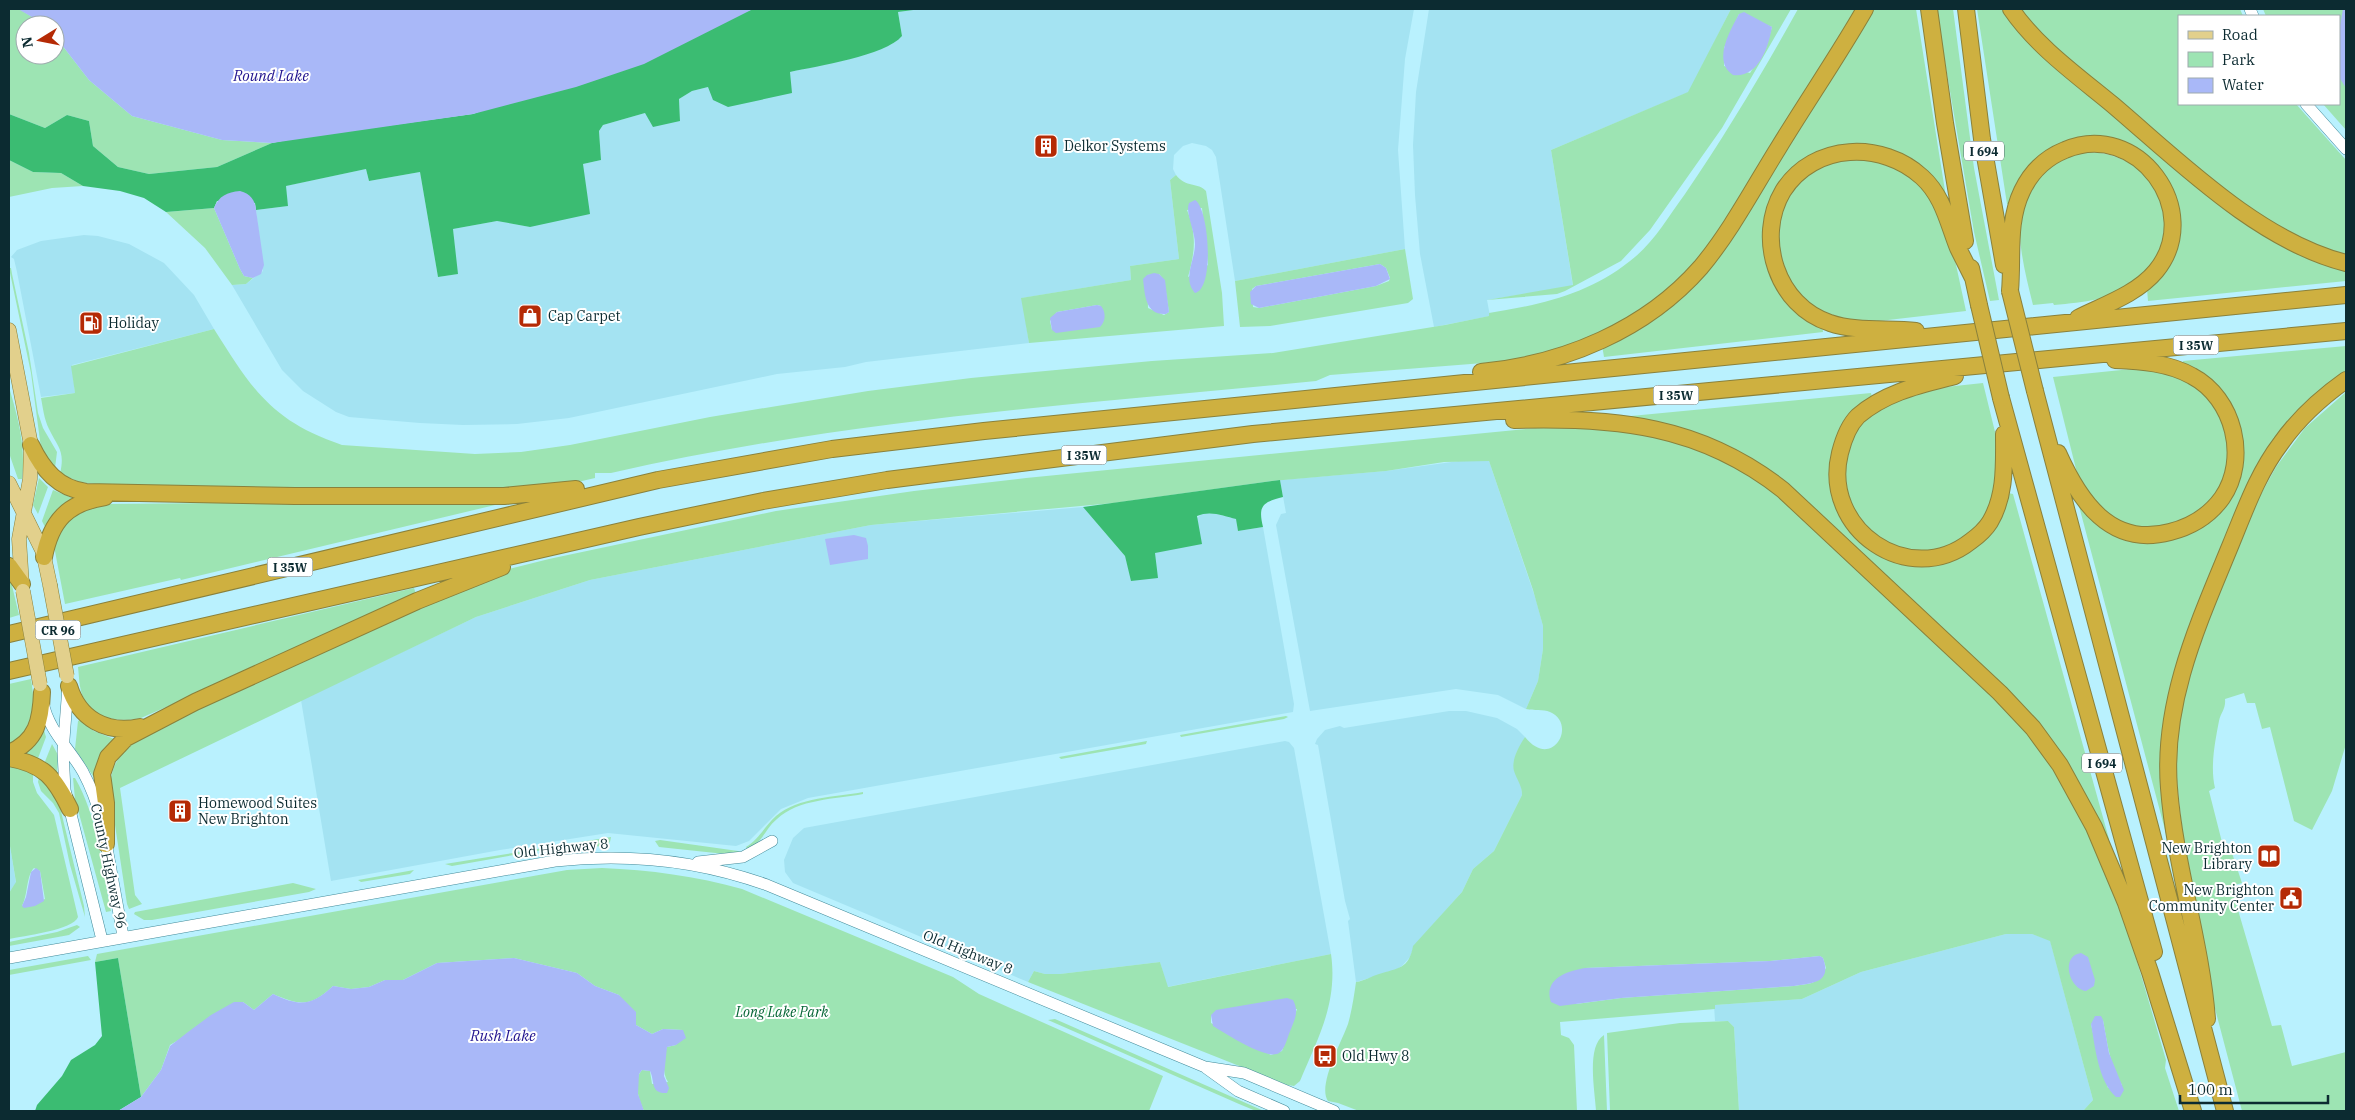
<svg xmlns="http://www.w3.org/2000/svg" width="2355" height="1120" font-family="'IBM Plex Serif',serif">
<style>
.built{fill:#a4e3f2}
.green{fill:#9de4b3;fill-rule:evenodd}
.forest{fill:#3bbc72}
.water{fill:#a9b8f8}
.lines{fill:none;stroke-linecap:round;stroke-linejoin:round}
.minor-casing{stroke:#428a99;stroke-width:12}
.major-casing{stroke:#8a813b;stroke-width:15}
.highway-casing{stroke:#8a813b;stroke-width:18}
.minor{stroke:#fff;stroke-width:11}
.major{stroke:#e2d08c;stroke-width:14}
.highway{stroke:#ceb040;stroke-width:16}
.major-bridge-casing{stroke:#8a813b;stroke-width:15;stroke-linecap:butt}
.highway-bridge-casing{stroke:#8a813b;stroke-width:18;stroke-linecap:butt}
.major-bridge{stroke:#e2d08c;stroke-width:14}
.highway-bridge{stroke:#ceb040;stroke-width:16}
.labels{text-anchor:middle;dominant-baseline:central;stroke-width:4;stroke-linejoin:round;paint-order:stroke}
.shield{fill:#fff;stroke:#556b6f;stroke-width:1}
.shield-label{font-size:12px;font-weight:bold;fill:#0c2b31}
.poi-label{font-size:14px;fill:#0c2b31;stroke:#fff;text-anchor:start}
.street-label{font-size:14px;fill:#0c2b31;stroke:#fff}
.park-label{font-size:14px;font-style:italic;fill:#066636;stroke:#fff}
.water-label{font-size:15px;font-style:italic;fill:#21138f;stroke:#fff}
</style>
<rect width="100%" height="100%" fill="#b9f1fe"/>
<!-- built -->
<path class="built" d="M921,9H1414L1405,59L1398,150L1405,249L1235,281L1216,157L1212,150L1206,146L1192,143L1183,146L1174,155L1173,169L1176,175L1170,180L1179,259L1130,266L1131,280L1022,298L1029,343L866,362L845,367L777,374L569,418L517,424L463,425L420,423L349,417L336,412L303,391L282,370L232,285L246,284L263,271L256,210L288,206L285,186L366,169L369,181L420,172L438,277L457,274L453,229L497,221L530,227L583,164L601,160L599,131L603,125L645,113L680,121L679,99L692,91L708,87L791,93L790,72L849,59L892,44L902,36L898,12Z
M1429,9H1731L1689,92L1551,150L1573,286L1487,300L1490,316L1434,327L1420,254L1415,195L1413,145L1416,92Z
M84,235L98,236L129,244L164,263L194,295L214,329L72,365L75,393L41,397L17,272L14,259L11,257L17,250L41,241Z
M1459,461H1489L1536,600L1543,626V649L1538,681L1526,709L1498,695L1456,689L1310,711L1276,525L1281,514L1286,513L1280,480L1386,471Z
M1083,507L1125,556L1132,581L1154,553L1203,513L1216,514L1237,519L1238,531L1263,527L1294,704L1293,712L808,798L781,809L749,841L736,846L608,833L500,850L331,881L301,700L476,617L590,580L871,525Z
M1449,711H1466L1497,718L1517,729L1525,737L1516,754L1514,770L1521,784L1522,795L1494,851L1473,869L1462,892L1414,946L1410,957L1402,966L1394,971L1356,982L1348,921L1350,919L1345,901L1318,745L1315,744L1317,739L1325,730L1340,726L1344,728Z
M1285,741L1289,742L1294,748L1331,954L1167,987L1160,962L1060,974H1045L1034,971L1028,982L793,883L785,872L784,860L793,838L804,828Z
M9,840L16,883L9,893Z
M2020,933L2032,934L2050,940L2093,1100L2083,1111H1739L1734,1027L1728,1021H1715L1714,1005L1802,999L1861,972L2006,934Z"/>
<!-- green -->
<path class="green" d="M9,9H19L46,25H25V55H55V36L89,80L132,116L222,140L272,143L217,167L149,174L118,167L93,146L89,121L67,115L45,128L9,114Z
M1731,9H1791L1722,128L1650,230L1621,261L1565,291L1557,294L1487,300L1573,285L1551,150L1688,92ZM1739,14L1772,27L1766,48L1750,73L1724,66V48Z
M1798,9H1860L1705,251L1658,301L1598,337L1522,360L1330,375L1316,381C1080,404 843,420 611,473H595V478L552,488L495,491L102,485L80,482L60,474C65,451 59,449 49,429C44,419 43,408 41,398L75,393L71,366L214,329C252,389 271,421 342,445L475,454L521,452L570,445L710,417L868,391L971,378L1152,361L1273,353L1445,325L1489,316V313C1540,305 1589,294 1630,261C1653,244 1668,217 1685,194C1726,134 1763,72 1798,9Z
M1870,9H1916L1946,197L1880,149L1798,169L1766,249L1822,325L1823,332L1604,357L1602,345L1668,304Z
M1936,9H1953L1974,168L1999,300L1990,301L1974,232Z
M1977,9H2004L2231,210L2346,268V281L2148,301L2147,289L2176,230L2147,161L2075,142L2010,204H2007Z
M2014,9H2240L2243,16H2179V104H2296L2346,160V259L2262,223L2094,86Z
M2263,9H2346V130L2323,104H2339V16H2266Z
M2087,152C2141,153 2177,195 2160,249C2157,260 2148,276 2137,282C2110,300 2085,302 2054,305L2053,303L2033,305C2020,252 2002,190 2061,159C2068,155 2079,154 2087,152Z
M1847,157L1894,165L1925,189L1950,237L1966,311L1862,323L1845,322L1816,311L1789,286L1776,239L1784,203L1797,184L1817,167Z
M9,160L33,172L61,173L83,186L52,188L9,197Z
M1176,175C1186,188 1198,182 1206,191L1222,293L1224,326L1029,343L1021,298L1131,280L1130,266L1179,259L1170,180ZM1202,208L1208,265L1188,277C1195,252 1197,235 1187,210ZM1159,274L1164,280L1169,312L1164,315L1148,308L1147,275ZM1097,305L1101,306L1052,330L1050,321L1057,312Z
M214,208L240,269L244,276L253,278L246,284L232,285L205,248L166,212Z
M1405,249L1413,299L1408,303L1270,326L1240,327L1235,281ZM1380,264L1386,268L1390,278L1389,281L1376,286L1259,308L1253,307L1252,289L1256,286Z
M9,268H11L12,274L29,353L38,413L43,428L57,452L55,468L41,448L31,373Z
M2346,346V378L2288,429L2181,662L2169,845L2079,506L2126,536L2215,514L2237,427L2184,367L2183,361Z
M2141,368L2180,377L2206,394L2222,417L2229,441L2227,472L2215,495L2199,513L2159,529L2123,525L2094,504L2077,473L2053,377Z
M1983,383L1997,440V488L1981,525L1957,545L1924,553L1898,549L1862,527L1855,516L1843,482L1850,440L1865,418L1918,390Z
M9,387C18,418 26,446 22,479H18L9,453Z
M2346,392V744L2332,791L2312,830L2294,821L2270,727L2262,729L2255,703H2247L2244,693L2225,699C2226,709 2221,712 2219,721C2215,742 2210,767 2215,788L2209,791L2225,854L2232,853L2242,883L2231,886L2272,1026L2281,1025L2292,1066L2346,1052V1111H2242L2213,1001L2184,844L2176,772L2175,733L2193,654L2260,496L2276,467L2305,428Z
M1871,393L1873,402L1834,457L1868,545L1955,556L2008,493L2013,494L2109,839H2106L2057,753L1784,486L1631,420V416Z
M1566,425L1621,428L1707,450L1773,489L2004,703L2042,745L2086,821L2129,934L2166,1060L2165,1068L2179,1111H2083L2093,1100L2050,941L2032,934H2006L1861,972L1802,999L1715,1005V1009L1560,1022L1561,1035L1569,1038L1574,1045L1577,1111H1359L1338,1103L1328,1101C1317,1086 1342,1041 1348,1024C1352,1010 1354,996 1356,982C1365,981 1371,976 1379,974C1398,968 1409,969 1413,946L1462,892L1473,869L1494,851L1522,795C1522,785 1517,780 1514,771C1511,760 1519,746 1525,737C1552,771 1578,724 1550,712C1543,709 1534,711 1526,709L1538,681L1543,649V626L1533,590L1489,461L1444,462L1386,471L1272,481L1114,503L871,525L590,580L476,617L120,788L135,895L142,904L129,909L127,904L108,779H111C113,765 119,755 130,747L128,744L144,734L497,572L549,559L776,511L914,491L1026,478ZM1820,956L1823,958L1826,968C1816,985 1813,983 1794,986L1621,998L1576,1004L1585,968L1770,961ZM2103,1020C2107,1042 2110,1066 2122,1085L2108,1088L2097,1052L2091,1024Z
M39,478L48,487L38,514L33,505Z
M53,490L75,499L46,529L42,521Z
M494,501L495,505L181,580L180,578L65,604L54,546L55,542L65,525L72,518L91,507L107,504Z
M9,573L19,615L9,618Z
M414,588L417,597L141,718C118,723 88,719 81,691C79,684 79,675 78,667Z
M31,679C36,713 37,723 9,746V684Z
M1286,716L1288,717L1284,719L1181,737L1180,735Z
M80,720L94,731L114,739L95,779L75,749L78,721Z
M43,727L46,737L37,761L22,755Z
M1147,741L1146,744L1061,759L1059,757Z
M52,744L58,755L57,774L44,764Z
M9,764L33,773V782L37,793L54,815L78,917C74,930 22,936 9,939V893L16,882L9,840ZM34,868L40,871L45,899L22,906C28,895 26,876 34,868Z
M39,777L49,785L59,803L84,906L85,917L70,865L59,813L53,803L41,791L38,782Z
M73,778H75C98,818 102,866 111,911L106,912L75,799Z
M863,792V794C836,799 798,799 777,819C764,830 766,838 748,850L746,847C759,839 765,826 776,816C798,797 836,797 863,792Z
M611,837L610,842L604,846L548,849L452,866L445,864Z
M660,840L738,851L740,852L725,854L659,847L655,841Z
M602,868C650,870 696,876 742,889L953,977L979,994L1163,1076L1149,1111H644C639,1100 632,1081 642,1070L650,1071L652,1084L668,1082C662,1073 663,1057 667,1047L676,1045L683,1030L663,1029L652,1034L636,1025L635,1019L619,995L595,986L577,973L514,958L437,963L403,980H385L369,987L351,989L333,986C311,1007 301,1006 273,994L254,1010L243,1002L170,1045L161,1070L141,1097L118,958L95,962L97,954L567,870Z
M414,870L410,874L361,882L358,880Z
M293,883L316,889L309,892L152,920H144L134,914L135,912Z
M77,925L80,927L69,935L9,946V942L57,932Z
M1331,954C1338,1003 1318,1038 1300,1081L1294,1086L1287,1085L1028,982L1034,971L1045,974H1060L1160,962L1168,987ZM1297,1009L1282,1051L1271,1055L1211,1023V1015Z
M88,956L91,960L9,975V970Z
M1055,1019L1264,1111H1256L1239,1104L1048,1020Z
M1728,1021L1734,1027L1739,1111H1610L1607,1033L1680,1023Z
M1604,1035L1607,1111H1596C1595,1092 1586,1046 1604,1035Z"/>
<!-- forest -->
<path class="forest" d="M753,9H921L898,12L902,36C885,56 817,66 790,72L792,93L728,107L713,100L708,87L692,91L679,99L680,121L653,127L645,113L603,125L599,131L601,160L583,164L590,214L530,227L497,221L453,229L458,274L438,277L420,172L369,181L366,169L286,186L288,206L256,210L255,203L217,201L214,208L166,212L144,198L120,191L83,186L61,173L33,172L9,160V114L45,128L67,115L89,121L93,146L118,167L149,174L217,167L272,143L297,138L473,114Z
M1280,480L1283,497C1262,502 1258,506 1263,527L1238,531L1236,519C1224,516 1210,510 1197,516L1202,544L1155,553L1158,578L1131,581L1125,556L1083,507Z
M118,958L141,1097L118,1111H35L37,1105L62,1076L71,1060L95,1045L102,1036L95,962Z"/>
<!-- water -->
<path class="water" d="M18,9H753L644,64L576,87L473,114L272,143L222,140L132,116L89,80L55,36V25H46Z
M2343,9H2346V88L2339,77V31Z
M1744,12L1772,27C1768,49 1758,78 1733,75C1712,61 1730,31 1739,14Z
M240,191C251,194 255,200 256,210L264,265L261,274L253,278L244,276L240,269L214,208C219,196 227,192 240,191Z
M1195,200C1209,208 1215,289 1195,293C1182,278 1195,261 1195,244C1195,231 1185,213 1189,203Z
M1380,264L1386,268L1390,279L1376,286L1259,308L1251,304L1250,292L1256,286Z
M1154,273L1159,274L1165,280L1169,312L1166,314C1145,315 1145,295 1143,279L1147,275Z
M1097,305L1101,306C1106,312 1106,321 1100,327L1056,333L1052,330L1050,318L1057,312Z
M854,535L866,538L868,546V559L830,565L825,539Z
M36,868L40,871L44,901L35,906L24,908L22,906L26,897L31,872Z
M2081,953L2088,957L2095,980L2094,986L2086,991C2069,989 2060,956 2081,953Z
M1820,956L1823,958C1832,983 1813,983 1794,986L1621,998L1560,1006L1551,1002C1543,979 1567,971 1585,968L1770,961Z
M514,958L577,973L595,986L619,995L636,1012V1025L652,1034L663,1029L683,1030L686,1038L676,1045L667,1047L664,1076L669,1088L667,1093C650,1094 655,1081 650,1071L642,1070L639,1074L638,1094L644,1111H118L141,1097L161,1070L170,1046L188,1032L211,1015L234,1002H243L254,1010L273,994C301,1007 311,1006 333,986L351,989L369,987L385,980H403L437,963Z
M1287,998L1293,1000C1299,1011 1295,1019 1291,1029C1288,1035 1285,1050 1279,1053C1267,1061 1225,1033 1213,1026L1211,1015L1216,1010Z
M2095,1016H2101L2103,1020L2109,1053L2124,1090L2120,1097H2116C2098,1081 2095,1046 2091,1024Z"/>
<g class="lines">
<!-- minor casing -->
<g class="minor-casing">
<path id="minor" d="M2250,9L2253,16
M2306,104L2346,149
M68,687L63,752L65,790L102,940
M43,702C48,730 70,749 83,772C91,787 97,803 101,819
M105,837L123,936
M698,862L743,857L772,841
M9,958L555,861C628,853 698,860 767,885L1205,1067L1244,1073L1334,1111
M1206,1068L1238,1091L1284,1111"/>
</g>
<!-- major casing -->
<g class="major-casing">
<path id="major" d="M9,330L31,445L30,479L19,539L22,585
M9,483L43,552L50,585"/>
</g>
<!-- highway casing -->
<g class="highway-casing">
<path id="highway" d="M1929,9L1945,123L1965,241
M1966,9L1982,139L2004,265
M2011,9C2037,47 2078,76 2113,105C2180,162 2259,241 2346,263
M1971,268L1979,305
M2010,291C2013,258 2007,222 2022,191C2031,172 2045,158 2065,150C2137,119 2205,211 2156,271C2137,294 2104,305 2078,318
M1916,331C1889,328 1855,332 1830,323C1777,306 1755,238 1783,191C1814,142 1883,141 1922,177C1943,196 1948,223 1958,248C1963,258 1968,268 1973,278
M1481,372C1564,364 1646,330 1701,267C1731,231 1754,187 1779,147C1807,101 1838,56 1865,9
M1955,376C1920,385 1886,392 1858,416C1849,425 1843,441 1840,453C1821,529 1909,590 1971,541C1978,536 1985,530 1990,522C2006,495 2004,464 2004,434
M2035,391L2225,1111
M2001,398L2154,952
M1514,420C1615,417 1701,425 1783,490L2000,693L2033,728L2060,765L2094,827L2126,903L2150,972L2193,1111
M31,445C43,470 58,488 86,492L295,496H504L576,489
M2058,453C2079,500 2110,548 2170,532C2190,527 2209,516 2222,498C2249,459 2234,398 2192,376C2169,363 2141,361 2115,360
M44,557C51,521 67,503 105,497
M9,566L22,584
M9,634L658,480L832,449L984,431L2346,295
M9,671L639,527L763,501L887,480L1253,434L2346,331
M69,686C79,719 106,734 140,727
M9,753C37,741 41,720 42,692
M9,758C44,764 55,778 70,809
M106,844V803L102,774L108,757L126,738L195,702L417,601L502,567
M2207,1019C2201,941 2175,866 2169,788C2162,701 2199,622 2231,544C2245,510 2258,473 2281,443C2298,419 2322,397 2346,380"/>
</g>
<!-- minor -->
<use href="#minor" class="minor"/>
<!-- major -->
<use href="#major" class="major"/>
<!-- highway -->
<use href="#highway" class="highway"/>
<!-- major-bridge casing -->
<g class="major-bridge-casing">
<path id="major-bridge" d="M50,585L67,676
M23,591L40,684"/>
</g>
<!-- highway-bridge casing -->
<g class="highway-bridge-casing">
<path id="highway-bridge" d="M2010,291L2035,391
M1979,305L2001,398"/>
</g>
<!-- major-bridge -->
<use href="#major-bridge" class="major-bridge"/>
<!-- highway-bridge -->
<use href="#highway-bridge" class="highway-bridge"/>
</g>
<!-- icons -->
<defs>
<g id="building-square" transform="scale(1.25)"><rect x="-9" y="-9" width="18" height="18" rx="4" fill="#b52a05" stroke="#fff"/><path d="M-4-6H4V6H1V3H-1V6H-4ZM-2.5-4.3h1.7v1.8h-1.7ZM.8-4.3h1.7v1.8H.8ZM-2.5-1h1.7V.8h-1.7ZM.8-1h1.7V.8H.8Z" fill="#fff"/></g>
<g id="shop-square" transform="scale(1.25)"><rect x="-9" y="-9" width="18" height="18" rx="4" fill="#b52a05" stroke="#fff"/><path d="M-5-2.5h2.3a2.7 3.5 0 0 1 5.4 0H5L5.5 6h-11ZM-1.5-2.5h3a1.5 2.3 0 0 0-3 0Z" fill="#fff"/></g>
<g id="fuel-square" transform="scale(1.25)"><rect x="-9" y="-9" width="18" height="18" rx="4" fill="#b52a05" stroke="#fff"/><path d="M-5.5-6h7V0h2V4h1.3V-2.5L3-4.5l.8-.8L6-3V5H2.5V1h-1V6h-7ZM-4.2-4.7v3.2H.2V-4.7Z" fill="#fff"/></g>
<g id="library-square" transform="scale(1.25)"><rect x="-9" y="-9" width="18" height="18" rx="4" fill="#b52a05" stroke="#fff"/><path d="M-6-4Q-3-5.5-.7-3.5V5Q-3 3-6 4ZM6-4Q3-5.5 .7-3.5V5Q3 3 6 4Z" fill="#fff"/></g>
<g id="civic-square" transform="scale(1.25)"><rect x="-9" y="-9" width="18" height="18" rx="4" fill="#b52a05" stroke="#fff"/><path d="M-.6-6.5H3V-4.5H.6V-3L4-1V1h2V6H-6V1h2V-1L-.6-3ZM-1.2 2.5V6h2.4V2.5Z" fill="#fff"/></g>
<g id="bus-square" transform="scale(1.25)"><rect x="-9" y="-9" width="18" height="18" rx="4" fill="#b52a05" stroke="#fff"/><path d="M-5-6H5V4H4V6H2V4H-2V6H-4V4H-5ZM-3.5-4V0h7V-4ZM-3.5 1.2v1.5H-2V1.2ZM2 1.2v1.5H3.5V1.2Z" fill="#fff"/></g>
</defs>
<g fill-rule="evenodd">
<use href="#building-square" x="1046" y="146"/>
<use href="#shop-square" x="530" y="316"/>
<use href="#fuel-square" x="91" y="323"/>
<use href="#building-square" x="180" y="811"/>
<use href="#library-square" x="2269" y="856"/>
<use href="#civic-square" x="2291" y="898"/>
<use href="#bus-square" x="1325" y="1056"/>
</g>
<g class="labels">
<!-- shield labels -->
<g class="shield">
<rect x="1964" y="141.5" width="40" height="19" rx="4"/>
<rect x="2173.5" y="335.5" width="45" height="19" rx="4"/>
<rect x="1653.5" y="385.5" width="45" height="19" rx="4"/>
<rect x="1061.5" y="445.5" width="45" height="19" rx="4"/>
<rect x="267.5" y="557.5" width="45" height="19" rx="4"/>
<rect x="35.5" y="620.5" width="45" height="19" rx="4"/>
<rect x="2082" y="753.5" width="40" height="19" rx="4"/>
</g>
<g class="shield-label">
<text x="1984" y="151">I 694</text>
<text x="2196" y="345">I 35W</text>
<text x="1676" y="395">I 35W</text>
<text x="1084" y="455">I 35W</text>
<text x="290" y="567">I 35W</text>
<text x="58" y="630">CR 96</text>
<text x="2102" y="763">I 694</text>
</g>
<!-- poi labels -->
<g class="poi-label">
<text x="1064" y="146">Delkor Systems</text>
<text x="548" y="316">Cap Carpet</text>
<text x="108" y="323">Holiday</text>
<text x="198" y="803">Homewood Suites<tspan x="198" dy="16">New Brighton</tspan></text>
<text x="2252" y="848" text-anchor="end">New Brighton<tspan x="2252" dy="16">Library</tspan></text>
<text x="2274" y="890" text-anchor="end">New Brighton<tspan x="2274" dy="16">Community Center</tspan></text>
<text x="1342" y="1056">Old Hwy 8</text>
</g>
<!-- street labels -->
<g class="street-label">
<text transform="translate(561 848) rotate(-6)">Old Highway 8</text>
<text transform="translate(109 866) rotate(78)">County Highway 96</text>
<text transform="translate(968 952) rotate(22)">Old Highway 8</text>
</g>
<!-- park labels -->
<g class="park-label">
<text x="782" y="1012">Long Lake Park</text>
</g>
<!-- water labels -->
<g class="water-label">
<text x="271" y="75">Round Lake</text>
<text x="503" y="1035">Rush Lake</text>
</g>
</g>
<!-- border -->
<rect width="2355" height="1120" fill="none" stroke="#0c2b31" stroke-width="20"/>
<!-- legend -->
<rect x="2178" y="15" width="162" height="90" fill="#ffffff" stroke="#9eaaad"/>
<rect x="2188" y="31" width="25" height="8" fill="#e2d08c" stroke="#9eaaad"/>
<text x="2222" y="40" font-size="15" fill="#0c2b31">Road</text>
<rect x="2188" y="52" width="25" height="15" fill="#9de4b3" stroke="#9eaaad"/>
<text x="2222" y="65" font-size="15" fill="#0c2b31">Park</text>
<rect x="2188" y="78" width="25" height="15" fill="#a9b8f8" stroke="#9eaaad"/>
<text x="2222" y="90" font-size="15" fill="#0c2b31">Water</text>
<!-- north arrow -->
<g transform="translate(40 40) rotate(260)"><circle r="24" fill="#ffffff" stroke="#9eaaad"/>
<path d="M0-4L9 19L0 12L-9 19Z" fill="#b52a05"/>
<text y="-8" font-size="14" font-weight="bold" text-anchor="middle" fill="#0c2b31">N</text>
</g>
<!-- scale -->
<path d="M2180 1095v8h148v-8" fill="none" stroke="#0c2b31" stroke-width="2.5"/>
<text x="2188" y="1095" font-size="15" fill="#0c2b31" stroke="#ffffff" stroke-width="4" paint-order="stroke">100 m</text>
</svg>
